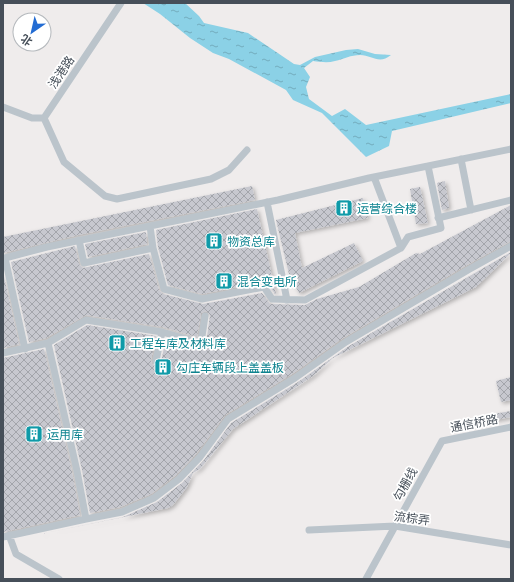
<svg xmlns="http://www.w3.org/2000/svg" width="514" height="582" font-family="'Titillium Web','Noto Sans SC',sans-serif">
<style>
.water{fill:url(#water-ripples)}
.building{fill:url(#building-cross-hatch);filter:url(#shadow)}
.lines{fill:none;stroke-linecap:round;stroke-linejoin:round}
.minor{stroke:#bbc4cb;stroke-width:7}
.labels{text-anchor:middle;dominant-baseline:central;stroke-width:3.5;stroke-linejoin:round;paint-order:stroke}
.street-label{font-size:12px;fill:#464f59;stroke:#fff}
.culture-label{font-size:12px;fill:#0d838f;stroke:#fff;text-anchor:start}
</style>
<defs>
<pattern id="water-ripples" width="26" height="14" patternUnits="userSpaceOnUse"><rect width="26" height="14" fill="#8bd1e6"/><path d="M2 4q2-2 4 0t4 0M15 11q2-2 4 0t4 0" fill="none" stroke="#73acbd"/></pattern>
<pattern id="building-cross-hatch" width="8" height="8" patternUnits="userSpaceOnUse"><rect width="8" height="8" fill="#c7c8cf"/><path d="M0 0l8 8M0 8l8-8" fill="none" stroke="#a3a5ab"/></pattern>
<filter id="shadow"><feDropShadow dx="2" dy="2" stdDeviation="2" flood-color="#0004"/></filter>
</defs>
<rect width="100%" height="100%" fill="#efecec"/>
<!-- water -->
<path class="water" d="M143,3H185L199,16L204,23L248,33L294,64L300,65L315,57L346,50L358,49L375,54L391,55C379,65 372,55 360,55C351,55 344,59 335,61C328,63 321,62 313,61L304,68L310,77L306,87L309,99L332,116L345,109L366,125L511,94V103L392,131L389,146L366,157L322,113L293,100L286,90L229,59L213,53L190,38L160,14Z"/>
<!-- building -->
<path class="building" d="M445,181L449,208L442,210L437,183Z
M252,186L255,200L78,235L3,253V237Z
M420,187L428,223L416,224L410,189Z
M363,198L368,218L295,233L302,268L354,243L363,261L299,293L289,274L276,220Z
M511,205V241L465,266L343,338L292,374L225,415L196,454L176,475L151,494L120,507L90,513L82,470L54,345L87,325L156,336L151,360L152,364L157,366L161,362L166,338L200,348L204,347L206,344L210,315L206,311L201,313L197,337L163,327L86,315L46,338L29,342L11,262L75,246L79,264L83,268L149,254L159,290L163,294L203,304L262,293L270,304L305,305L317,299L359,287L416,253L420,254Z
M257,209L276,294H275L268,284L263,282L202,294L168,285L158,247L156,230Z
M146,232L147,244L88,257L85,244Z
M511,252V253L476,287L333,358L313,376L233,429L200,469L193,473L187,487L173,505L168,508L41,534L123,517L157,502L182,483L204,460L231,423L298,382L349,346Z
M3,272L19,344L3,348Z
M44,349L72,472L80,515L3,532V358Z
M511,377V400L501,402L496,381Z
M511,411V417L494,420L493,414Z"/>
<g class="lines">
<!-- minor -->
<path class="minor" d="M3,107L32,118H44L121,3
M44,118L64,162L105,196L117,199L211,179L229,170L247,150
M461,159L471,210
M267,202L287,300
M438,218L511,200
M150,226L153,248L164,289L202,299L264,287L272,299L305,300L401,248L374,177
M79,240L84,263L153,248
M401,248L408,237L441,228L428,166
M5,258L47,247L278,200L369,178L511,149
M3,259L5,258L25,349
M3,353L48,343L86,320L162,332
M156,361L162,332L201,343L205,316
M86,519L122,512L154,498L179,479L200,457L228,419L295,378L346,342L468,270L511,246
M309,530L395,526L511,545
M9,535L16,554L59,579
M3,537L86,519L77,471L48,343
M366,579L442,441L511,427"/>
</g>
<!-- icons -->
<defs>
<g id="building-square" transform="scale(0.9)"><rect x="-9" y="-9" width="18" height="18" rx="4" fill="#0f9aa8" stroke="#fff"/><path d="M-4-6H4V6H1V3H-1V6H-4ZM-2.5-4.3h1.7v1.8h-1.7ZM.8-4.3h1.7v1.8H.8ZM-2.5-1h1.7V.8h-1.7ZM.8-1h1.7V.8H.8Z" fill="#fff"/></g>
</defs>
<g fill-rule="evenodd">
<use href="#building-square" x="344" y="208"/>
<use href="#building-square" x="214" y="241"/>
<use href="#building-square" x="224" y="281"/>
<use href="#building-square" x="117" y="343"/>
<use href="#building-square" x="163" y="367"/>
<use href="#building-square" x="34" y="434"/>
</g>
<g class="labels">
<!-- street labels -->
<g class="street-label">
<text transform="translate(61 72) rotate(-56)">浅港路</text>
<text transform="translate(474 423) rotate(-11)">通信桥路</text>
<text transform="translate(405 484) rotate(-61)">勾栅线</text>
<text transform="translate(412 518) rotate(7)">流棕弄</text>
</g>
<!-- culture labels -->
<g class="culture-label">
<text x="357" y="208">运营综合楼</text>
<text x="227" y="241">物资总库</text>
<text x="237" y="281">混合变电所</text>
<text x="130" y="343">工程车库及材料库</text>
<text x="176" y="367">勾庄车辆段上盖盖板</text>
<text x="47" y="434">运用库</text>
</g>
</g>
<!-- border -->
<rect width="514" height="582" fill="none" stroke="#464f59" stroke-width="8"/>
<!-- north arrow -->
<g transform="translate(32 32) rotate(214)"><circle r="19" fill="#ffffff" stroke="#b5b9bd"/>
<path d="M0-3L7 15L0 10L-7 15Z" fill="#236cd3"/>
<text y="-6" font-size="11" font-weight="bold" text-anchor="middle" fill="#464f59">北</text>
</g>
</svg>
